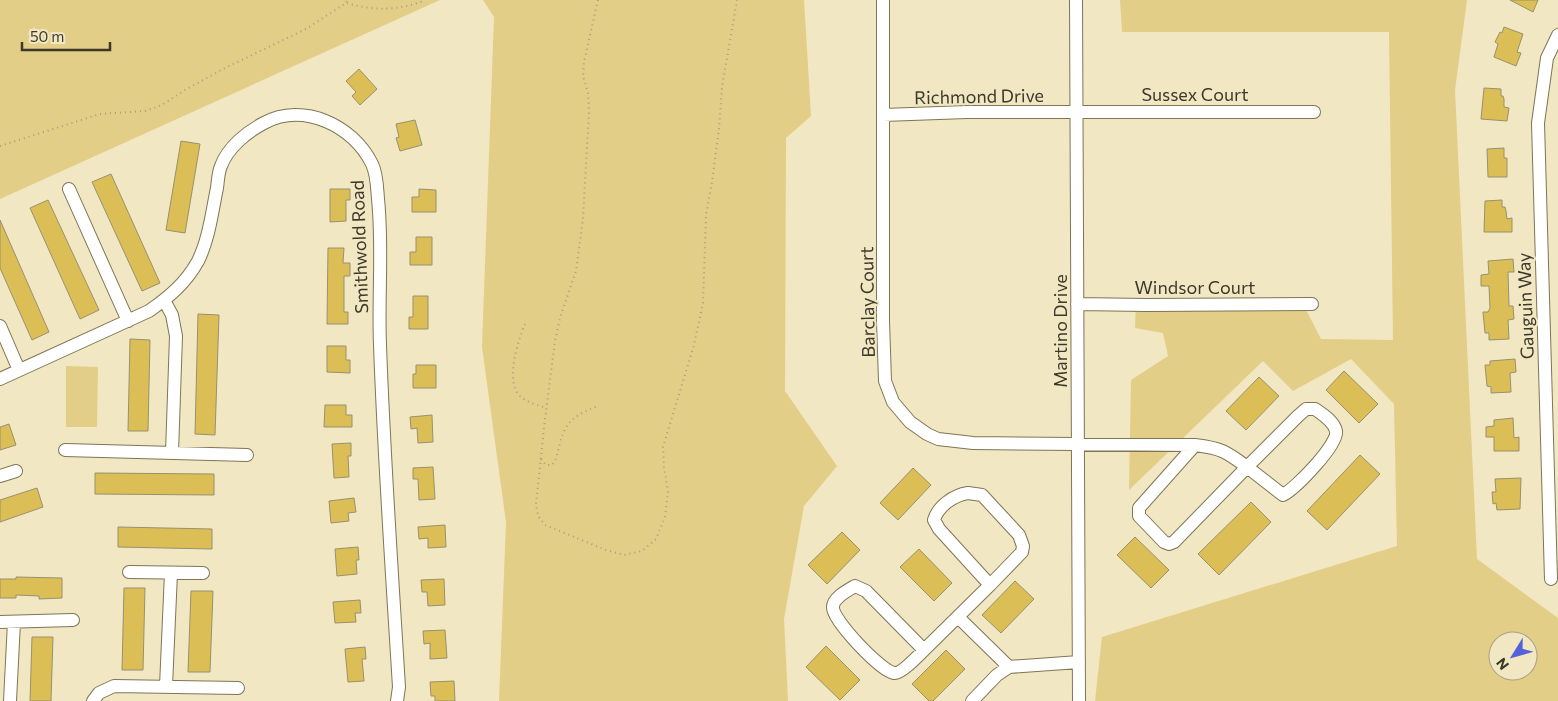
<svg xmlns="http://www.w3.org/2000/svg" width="1558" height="701" font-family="Commissioner,sans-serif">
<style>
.green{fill:#e2ce86;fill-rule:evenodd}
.building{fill:#dbbf56;stroke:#99906e}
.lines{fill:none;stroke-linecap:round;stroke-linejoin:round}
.minor-casing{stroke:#7e7554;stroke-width:14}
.path{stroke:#a69e83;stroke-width:2;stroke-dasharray:1 4;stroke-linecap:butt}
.minor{stroke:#fff;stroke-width:12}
.labels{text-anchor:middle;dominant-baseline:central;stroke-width:4;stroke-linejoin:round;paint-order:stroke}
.street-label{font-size:18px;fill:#3d392a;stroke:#f1e7c3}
</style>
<rect width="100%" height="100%" fill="#f1e7c3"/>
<!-- green -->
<path class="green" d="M0,0H440L0,199Z
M483,0H804L811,116L786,138L785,391L837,466L804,506L784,619L788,701H499L506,522L482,347L494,17Z
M1120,0H1467L1455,90L1477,559L1558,618V701H1095L1102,637L1397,546L1394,404L1351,359L1293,391L1263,361L1129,490L1131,380L1168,356L1163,333L1135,328L1136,301L1301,300L1321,339L1393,340L1389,32H1122ZM1498,641H1528V671H1498Z
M66,366L98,367L97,427H66Z"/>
<!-- building -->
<path class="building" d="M1510,0H1538L1533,12Z
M1504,27L1523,34L1517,52L1521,53L1516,66L1494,57L1498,44L1495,42L1500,32L1502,33Z
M359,69L377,89L360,105L352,96L356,92L346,81Z
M1484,88L1501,89V96H1503L1504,99V107L1509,108L1507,121L1481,119Z
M415,120L422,145L400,151L396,138L399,137L396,124Z
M181,141L200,144L185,233L166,230Z
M1504,148V158H1507V177H1488L1487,149Z
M111,174L160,283L142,291L92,182Z
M330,189H350V200H346V221L330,222Z
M419,189L436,190V212H412V197H419Z
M48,200L99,310L80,319L30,208Z
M1502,200V207H1505L1506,211L1507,219L1512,218V232H1484L1485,201Z
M0,220L49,332L32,340L0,268Z
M416,237H432V265H410V252H416Z
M328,248H344L343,263H350V276H344V312H348V324H327Z
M1513,259L1514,272H1508L1509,306H1513L1514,319L1508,320L1509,339L1489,340V333H1485L1483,312H1488L1490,308L1489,286H1481V275L1489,274L1488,261Z
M413,296H428V329H409V317H413Z
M198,314L219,315L215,435L195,434Z
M130,339L150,340L148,431H128Z
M327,346H346V360H350V373L327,372Z
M1515,359L1516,372L1510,373L1511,392L1491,393V387L1487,386L1485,365H1490V361Z
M416,365H436V388H413V374H416Z
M1344,371L1378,404L1359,423L1326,390Z
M1259,377L1279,396L1246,430L1226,411Z
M325,405H346V415H352V427H324Z
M432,415L433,442L418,443L417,428L411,429L410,417Z
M1513,418L1514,438L1519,437V451H1494V437H1486V427L1494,426V420Z
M9,424L16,445L0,450V427Z
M351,443V456H348L349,477L334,478L332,444Z
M1360,455L1380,474L1327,530L1307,511Z
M433,467L435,499L419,500L418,479H413V468Z
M913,468L931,485L898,520L880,503Z
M95,473L214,474V495L95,494Z
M1521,478L1520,509L1497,510L1496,503L1493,504L1492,492H1496L1495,479Z
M37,488L43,507L0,522V500Z
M354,498L356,512L348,513L349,521L331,523L329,501Z
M1251,502L1271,522L1219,575L1198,554Z
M445,525L446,547L428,548V538L419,539L418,527Z
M118,527L212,529V549L118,547Z
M842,532L860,550L827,584L808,565Z
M1135,537L1169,570L1151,588L1117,555Z
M358,547L359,560H356L357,574L337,576L335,549Z
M919,549L952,583L934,601L900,567Z
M16,577L62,578V598L39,599V596L16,595V598H0V579H16Z
M444,579L445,605L428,606L427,592H422L421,580Z
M1015,581L1034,599L1001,633L982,615Z
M124,588H145L143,670H122Z
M191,591H213L210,672H188Z
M360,600L361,613H355L356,622L335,623L333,602Z
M445,630L447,658L430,659V643L424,644L423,631Z
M32,637H53L51,701H30Z
M826,646L860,680L840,700L806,667Z
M365,647L366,659H362L364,681L348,682L345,649Z
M946,650L965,669L933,701H929L912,684Z
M454,681L455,701H435V696H431L430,682Z"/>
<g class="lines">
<!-- minor casing -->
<g class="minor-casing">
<path id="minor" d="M883,0V321L885,381L893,402L910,422L927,434L938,439L973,443L1195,445C1221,448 1227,452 1247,467L1174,542L1169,544L1164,542L1139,516V508L1195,445
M1076,0L1079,701
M883,115L967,112H1314
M69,189L128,321
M164,300L172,315L176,336L172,453
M1077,304L1146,305L1312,304
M0,326L19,370
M0,379L149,311C169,297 186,283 198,261C209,239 212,212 217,188C218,181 218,173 221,166C228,147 247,132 264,123C303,102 353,125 372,164C377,174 377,187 378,199C383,247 378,296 380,345C384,459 392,573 399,687L397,701
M1306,409H1315C1322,414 1334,421 1336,431C1339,444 1295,489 1283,495L1247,467L1298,416Z
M65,450L247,455
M0,476L16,471
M968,493L982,495L1019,535L1023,546L1022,552L990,585L939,529L934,520C938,506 954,495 968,493Z
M129,572L203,573
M1551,579L1538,123L1547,58L1558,35
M855,586L866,591L924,650C918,656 901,674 894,673C881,671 832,620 833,607C833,598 848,590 855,586Z
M958,617L1009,667L1079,662
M0,622L73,620
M924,650L990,585
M166,686L171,573
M10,701L14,622
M93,701L99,693L114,686L238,688
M972,701L997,675L1009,667"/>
</g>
<!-- path -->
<path class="path" d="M598,0L584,62L583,76L588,93L589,111L583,219L576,271L560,318L555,341L545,419L536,504L538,516L545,525L606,550L624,555L642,551L656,539L665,517L668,492L664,467L663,447L694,345L703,303L706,215L712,182L719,129L722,87L737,0
M347,3C372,11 400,11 425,0
M0,146L100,114L145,111L162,105L185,90L223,69L306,29L346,3L347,0
M525,324C518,341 504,383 521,397C528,403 538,405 546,408
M541,459L546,465H552C557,459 558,451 560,443C566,419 576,416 597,406"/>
<!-- minor -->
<use href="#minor" class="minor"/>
</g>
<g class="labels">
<!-- street labels -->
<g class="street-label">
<text x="1195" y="94">Sussex Court</text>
<text transform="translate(979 96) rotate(-1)">Richmond Drive</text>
<text transform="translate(359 247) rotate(-92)">Smithwold Road</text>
<text x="1195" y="287">Windsor Court</text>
<text transform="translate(867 302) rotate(-91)">Barclay Court</text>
<text transform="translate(1525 306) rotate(-92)">Gauguin Way</text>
<text transform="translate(1060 331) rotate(-90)">Martino Drive</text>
</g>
</g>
<!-- north arrow -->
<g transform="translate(1513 656) rotate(233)"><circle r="24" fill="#f1e7c3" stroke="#a9a186"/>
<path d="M0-4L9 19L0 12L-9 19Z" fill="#5561d7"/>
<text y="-8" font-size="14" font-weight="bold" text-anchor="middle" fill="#3d392a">N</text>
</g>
<!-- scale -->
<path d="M22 42v8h88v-8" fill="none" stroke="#3d392a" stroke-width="2.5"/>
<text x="30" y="42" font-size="15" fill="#3d392a" stroke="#f1e7c3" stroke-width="4" paint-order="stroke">50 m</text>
</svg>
